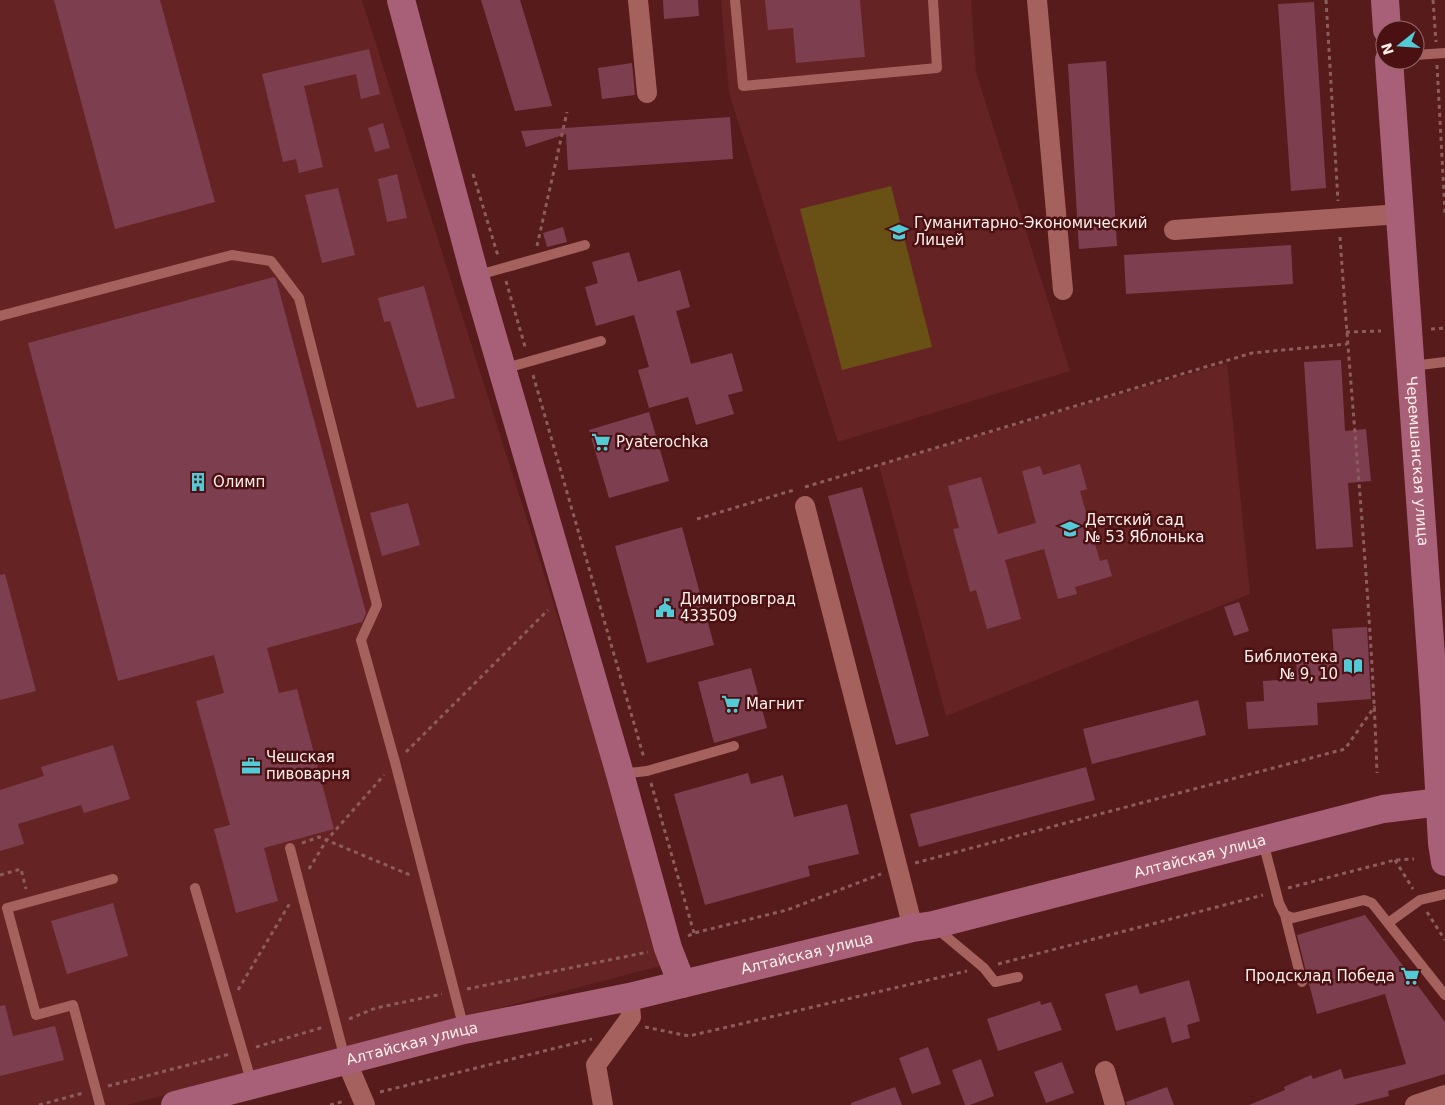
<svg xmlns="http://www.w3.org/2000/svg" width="1445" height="1105" font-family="'DejaVu Sans',sans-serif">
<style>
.built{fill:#662323}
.green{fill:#695014}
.building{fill:#7d3f50}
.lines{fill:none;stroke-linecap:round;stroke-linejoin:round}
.path{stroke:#8b5d5c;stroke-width:3;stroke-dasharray:4 4;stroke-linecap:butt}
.lane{stroke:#a5615d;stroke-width:10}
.street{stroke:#a5615d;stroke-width:20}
.secondary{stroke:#a76077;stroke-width:28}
.labels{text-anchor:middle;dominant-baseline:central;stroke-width:5;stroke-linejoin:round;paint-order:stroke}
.poi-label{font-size:15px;fill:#ffefed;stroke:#4b1011;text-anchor:start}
.street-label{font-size:15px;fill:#ffefed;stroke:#4b1011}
</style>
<rect width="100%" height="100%" fill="#571b1b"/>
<!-- built -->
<path class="built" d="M0,0H362L668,964L127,1105H0Z
M721,0H971L976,72L1070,371L838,442L729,93Z
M1227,363L1250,594L946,716L879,465Z"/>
<!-- green -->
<path class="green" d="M891,186L932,347L842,370L800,209Z"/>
<!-- building -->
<path class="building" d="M54,0H160L215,202L115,229Z
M481,0H520L552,106L515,111Z
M663,0H698L699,16L664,19Z
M765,0H860L865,57L796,63L793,28L768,30Z
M1314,2L1326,188L1291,191L1278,4Z
M369,49L380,94L361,99L356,74L304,86L323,167L299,173L296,159L283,162L262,74Z
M1106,61L1117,246L1079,249L1068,64Z
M632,63L635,95L602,99L598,68Z
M730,117L733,159L568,170L566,134L526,147L521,131L565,128L566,133L565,128Z
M383,123L390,148L375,152L368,128Z
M397,174L407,218L387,222L378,179Z
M338,188L355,255L322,263L305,195Z
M563,227L567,242L547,247L543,233Z
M1291,245L1293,284L1126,294L1124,255Z
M629,252L638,282L680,270L690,307L676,311L691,364L732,353L743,391L728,395L734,414L696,425L688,397L649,408L638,370L649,367L634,315L596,326L585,287L598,283L592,262Z
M274,277L276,279L366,613L362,622L267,648L279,693L297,689L334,829L264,848L278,901L236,913L214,829L230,825L196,701L224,693L214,655L118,681L28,343Z
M424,286L455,398L417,408L390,321L384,322L378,298Z
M1341,360L1345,431L1366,429L1371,481L1348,483L1353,547L1316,549L1304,362Z
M649,412L669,481L609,498L589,430Z
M1080,464L1087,489L1080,491L1093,537L1100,561L1107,559L1112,576L1075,587L1077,594L1058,599L1044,549L1005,560L1021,619L987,629L976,590L970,592L964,569L953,529L959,528L948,486L981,477L998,534L1036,523L1022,471L1040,466L1043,475Z
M862,487L929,736L896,745L828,496Z
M408,503L420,545L382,556L370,513Z
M682,527L714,645L647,663L615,546Z
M5,574L36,691L0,700V575Z
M1239,602L1249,631L1234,636L1224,607Z
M1367,627L1371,699L1317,703L1318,725L1248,729L1246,702L1264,701L1263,681L1297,679L1296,657L1334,655L1332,629Z
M751,668L767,728L714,743L698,682Z
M1198,700L1206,735L1092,764L1083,729Z
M113,745L130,799L84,813L81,805L18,824L24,844L0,851V790L44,776L41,767Z
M1086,767L1095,800L919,847L910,814Z
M748,773L751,784L783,775L794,817L847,804L859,854L808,866L810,876L705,905L674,794Z
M113,903L128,956L67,974L51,921Z
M1365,915L1445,1022V1074L1388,1091L1389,1096L1354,1105H1249L1285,1090L1284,1087L1311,1075L1313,1079L1341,1069L1344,1079L1406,1064L1385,994L1317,1014L1309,984L1297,935Z
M1189,980L1200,1021L1187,1025L1190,1038L1172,1043L1165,1017L1116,1031L1105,994L1137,985L1140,994Z
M1040,1001L1041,1005L1051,1002L1062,1030L998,1051L987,1019Z
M5,1005L13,1036L55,1026L64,1060L0,1076V1006Z
M928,1047L941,1084L912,1094L899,1058Z
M981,1059L994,1096L970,1105H965L952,1070Z
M1062,1062L1074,1093L1046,1103L1034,1072Z
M895,1087L902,1105H851V1103Z
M1167,1087L1174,1105H1127L1126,1102Z"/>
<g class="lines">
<!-- path -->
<path class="path" d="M1326,0L1338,201
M1433,0L1436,42
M1437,65L1445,213
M473,174L498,256
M1340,237C1352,416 1371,594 1377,773
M537,246L567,112
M506,281L526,350
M1431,329L1445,328
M1346,332L1381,331
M533,375L644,758
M805,487L1252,353L1347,344
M697,519L794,490
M406,752L548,610
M651,783L694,933
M302,843L319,837L410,875
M1395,860L1413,889
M915,863L1345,749L1375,706
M309,869L326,841L384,775
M0,875L21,869L26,889
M1288,888L1395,860L1414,859
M1427,912L1445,940
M688,936L694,933L787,910L881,874
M998,964L1263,895
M467,989L648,952
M238,990L290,903
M349,1019L376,1008L442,994
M645,1027L689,1036L967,971
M256,1047L324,1027
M108,1086L230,1054
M380,1092L592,1039
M39,1105L83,1093
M330,1105L345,1101"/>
<!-- lane -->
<path class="lane" d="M735,0L743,86L937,68L933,0
M1415,55L1445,53
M475,276L585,245
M0,316L232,255L271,261L299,298L377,605L361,640L395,762L464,1029
M1412,366L1445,362
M503,369L601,341
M621,774L647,771L734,746
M1263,842L1279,903L1285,915L1293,918L1364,900L1372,903L1445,995
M290,848L345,1059
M195,888L252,1084
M1285,915L1302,982
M1388,923L1420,900L1445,894
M936,928L984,968L995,982L1018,977
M100,1105L73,1005L36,1015L7,908L113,879"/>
<!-- street -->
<path class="street" d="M638,0L647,93
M1037,0L1063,290
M1174,230L1400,214
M805,506L913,928
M346,1060L365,1105
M1105,1071L1115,1105
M603,1105L596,1065L631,1017L629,997
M1415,1105L1445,1095"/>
<!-- secondary -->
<g class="secondary">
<path d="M401,0L475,276L620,774L668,948L682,984"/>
<path d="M1385,0L1387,30"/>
<path id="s1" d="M1389,60L1434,698L1442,843L1445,862"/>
<path id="s2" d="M175,1105L464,1030L629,997L913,928L933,925L1383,809L1440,802"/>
</g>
</g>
<!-- icons -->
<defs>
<g id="school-bare" transform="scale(1.5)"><path d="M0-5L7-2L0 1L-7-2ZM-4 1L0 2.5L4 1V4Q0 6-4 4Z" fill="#52cbd7" stroke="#4b1011" stroke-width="2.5" paint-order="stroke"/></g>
<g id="supermarket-bare" transform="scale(1.5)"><path d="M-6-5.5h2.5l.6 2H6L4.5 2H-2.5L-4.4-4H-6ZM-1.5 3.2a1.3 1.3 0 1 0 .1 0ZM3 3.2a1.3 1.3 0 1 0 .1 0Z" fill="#52cbd7" stroke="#4b1011" stroke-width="2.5" paint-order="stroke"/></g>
<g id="building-bare" transform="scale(1.5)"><path d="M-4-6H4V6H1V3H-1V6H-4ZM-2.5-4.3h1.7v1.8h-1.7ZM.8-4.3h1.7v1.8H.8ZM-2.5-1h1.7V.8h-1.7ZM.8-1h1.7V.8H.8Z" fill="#52cbd7" stroke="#4b1011" stroke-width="2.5" paint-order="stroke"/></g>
<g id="civic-bare" transform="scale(1.5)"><path d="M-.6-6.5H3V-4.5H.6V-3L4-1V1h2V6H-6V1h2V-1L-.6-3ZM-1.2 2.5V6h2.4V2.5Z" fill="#52cbd7" stroke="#4b1011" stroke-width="2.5" paint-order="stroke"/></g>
<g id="library-bare" transform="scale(1.5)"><path d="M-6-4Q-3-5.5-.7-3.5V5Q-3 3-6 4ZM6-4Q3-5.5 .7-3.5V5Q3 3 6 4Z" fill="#52cbd7" stroke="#4b1011" stroke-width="2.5" paint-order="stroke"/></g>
<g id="office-bare" transform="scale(1.5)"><path d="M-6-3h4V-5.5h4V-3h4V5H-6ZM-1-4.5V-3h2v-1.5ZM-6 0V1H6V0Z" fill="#52cbd7" stroke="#4b1011" stroke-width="2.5" paint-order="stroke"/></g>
</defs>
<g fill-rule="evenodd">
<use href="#school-bare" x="899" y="232"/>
<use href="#supermarket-bare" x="601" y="442"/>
<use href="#building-bare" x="198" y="482"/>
<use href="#school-bare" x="1070" y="529"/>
<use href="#civic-bare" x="665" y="608"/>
<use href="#library-bare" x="1353" y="666"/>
<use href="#supermarket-bare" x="731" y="704"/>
<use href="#office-bare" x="251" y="766"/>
<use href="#supermarket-bare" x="1410" y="976"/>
</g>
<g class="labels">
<!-- poi labels -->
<g class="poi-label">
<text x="914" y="223">Гуманитарно-Экономический<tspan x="914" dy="17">Лицей</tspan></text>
<text x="616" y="442">Pyaterochka</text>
<text x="213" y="482">Олимп</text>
<text x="1085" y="520">Детский сад<tspan x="1085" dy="17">№ 53 Яблонька</tspan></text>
<text x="680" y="599">Димитровград<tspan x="680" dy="17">433509</tspan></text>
<text x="1338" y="657" text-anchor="end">Библиотека<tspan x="1338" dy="17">№ 9, 10</tspan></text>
<text x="746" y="704">Магнит</text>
<text x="266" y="757">Чешская<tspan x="266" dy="17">пивоварня</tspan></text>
<text x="1395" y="976" text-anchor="end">Продсклад Победа</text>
</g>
<!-- street labels -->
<g class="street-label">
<text stroke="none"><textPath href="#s1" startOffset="402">Черемшанская улица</textPath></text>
<text stroke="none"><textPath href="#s2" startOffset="1055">Алтайская улица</textPath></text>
<text stroke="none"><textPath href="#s2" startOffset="650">Алтайская улица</textPath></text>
<text stroke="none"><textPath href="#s2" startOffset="245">Алтайская улица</textPath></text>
</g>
</g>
<!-- north arrow -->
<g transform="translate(1400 45) rotate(253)"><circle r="24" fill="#4b1011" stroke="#936969"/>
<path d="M0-4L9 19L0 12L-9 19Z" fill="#52cbd7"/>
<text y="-8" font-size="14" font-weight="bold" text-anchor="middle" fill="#ffefed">N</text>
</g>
</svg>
